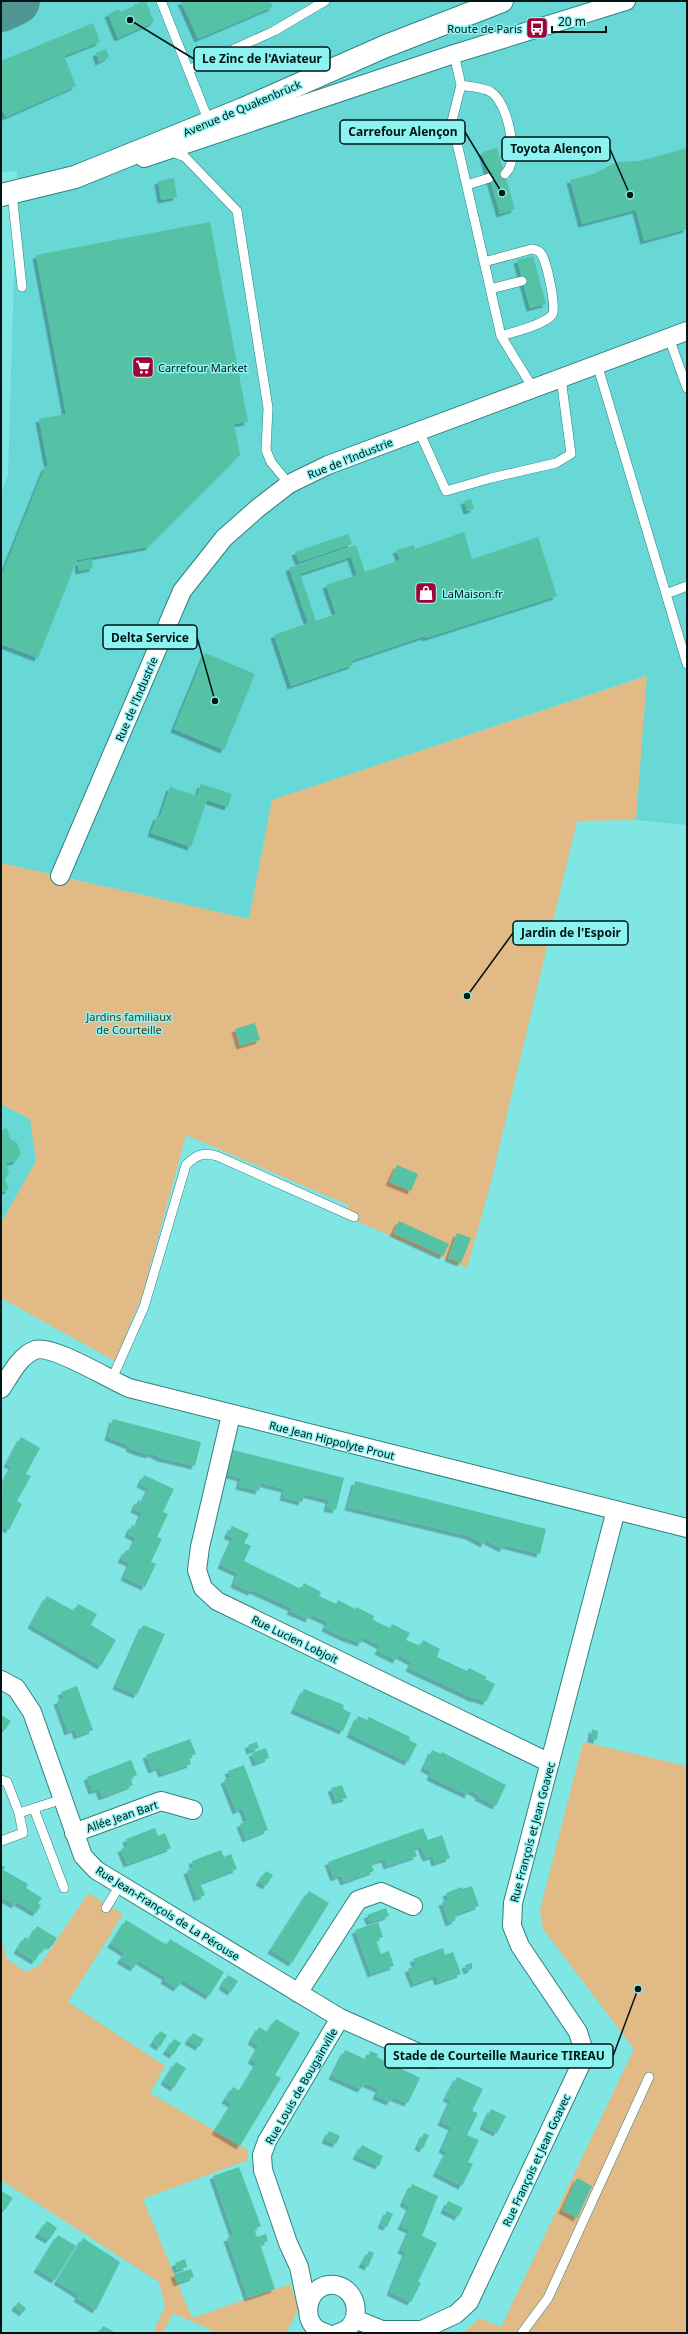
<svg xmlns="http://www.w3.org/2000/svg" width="688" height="2334" font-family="'Noto Sans',sans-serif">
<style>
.built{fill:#67d8d6}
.green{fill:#e1ba86}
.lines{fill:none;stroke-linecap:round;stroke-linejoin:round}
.taxiway{stroke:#4f9695;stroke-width:48}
.building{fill:#55c1a5;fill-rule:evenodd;filter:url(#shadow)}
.service-casing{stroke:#318180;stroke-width:10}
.minor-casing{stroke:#318180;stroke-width:20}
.secondary-casing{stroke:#318180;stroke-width:24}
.service{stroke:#fff;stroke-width:9}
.minor{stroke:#fff;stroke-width:18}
.secondary{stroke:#fff;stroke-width:22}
.labels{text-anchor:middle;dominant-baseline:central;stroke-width:3;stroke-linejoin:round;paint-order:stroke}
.poi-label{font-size:11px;fill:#011515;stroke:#8df3f1;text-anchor:start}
.street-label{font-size:11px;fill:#011515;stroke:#8df3f1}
.park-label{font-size:11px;fill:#4a3516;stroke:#8df3f1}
.leader{fill:none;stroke:#011515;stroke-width:1.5}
.callout-dot{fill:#011515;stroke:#8df3f1;stroke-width:1.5}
.callout{fill:#8df3f1;stroke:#011515;stroke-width:1.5}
.callout-label{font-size:12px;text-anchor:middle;font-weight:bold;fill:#011515}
</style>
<defs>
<filter id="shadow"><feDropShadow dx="-3.5" dy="3.5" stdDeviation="0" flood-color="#0004"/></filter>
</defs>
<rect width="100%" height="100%" fill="#7fe6e4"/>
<!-- built -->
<path class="built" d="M1,1H687V825L636,820L646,676L272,800L249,919L1,863V494L8,476L17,171L1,172Z
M1,1104L30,1119L36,1161L1,1223Z"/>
<!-- green -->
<path class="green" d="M647,676L636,820L577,821L490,1186L467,1268L346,1217L348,1205L186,1135L142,1296L115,1361L1,1298V1223L36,1161L30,1119L1,1104V863L249,919L272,800Z
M583,1742L687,1766V2333H463L480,2318L501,2327L634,2049L543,1929L540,1910Z
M88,1893L123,1914L68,2002L165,2066L150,2093L248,2150V2160L143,2199L192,2318L290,2284L299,2308L286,2333H218L173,2313L163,2333H153L165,2306L159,2282L1,2180V1935L6,1958L26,1972L40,1965Z"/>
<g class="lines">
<!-- taxiway -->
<path class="taxiway" d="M1,8L16,1"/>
</g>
<!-- building -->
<path class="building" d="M138,1H146L154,22L118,38L108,14L119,9L120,12L139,4Z
M181,1H270L273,7L198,39Z
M93,23L100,42L64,56L76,86L6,117L1,107V61Z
M106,49L109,57L99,62L96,53Z
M497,148L515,209L500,214L482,152Z
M687,148V229L644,241L636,210L582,224L570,180L593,174L617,162L640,161Z
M174,178L177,197L161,200L158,181Z
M210,222L248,422L234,424L240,455L148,547L77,560L38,658L1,644V577L45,467L48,466L39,419L66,414L36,255Z
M533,256L546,304L530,308L517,260Z
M471,499L474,509L467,511L464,501Z
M464,532L472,559L538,537L557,596L426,638L425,636L351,661L353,665L291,686L274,635L308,623L289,568L356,545L365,572L400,560L396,550L414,545L415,549ZM351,557L357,575L326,585L336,614L316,621L300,574Z
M348,534L352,544L299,562L295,552Z
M92,559L93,568L79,571L78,562Z
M205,653L255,674L224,750L174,729Z
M201,784L232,794L228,807L207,800L191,847L151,833L157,816L160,817L170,787L197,796Z
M255,1023L260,1040L240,1046L235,1029Z
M7,1128L10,1139L17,1143L21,1154L16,1161L6,1163L9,1173L5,1179L9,1190L1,1192V1130Z
M397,1165L418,1174L411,1191L389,1182Z
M399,1221L449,1244L443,1256L393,1233Z
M457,1233L471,1238L461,1263L448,1258Z
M113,1419L201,1442L195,1466L161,1458L151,1453L150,1455L139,1452L129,1448L130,1446L108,1437Z
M21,1437L40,1448L26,1474L31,1476L17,1501L22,1504L9,1530L4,1527L1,1533V1498L3,1494L1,1493V1486L12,1466L7,1464Z
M233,1450L344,1478L336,1510L327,1508L329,1500L305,1494L302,1502L283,1497L285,1489L261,1483L259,1491L239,1486L241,1478L227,1474Z
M144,1475L174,1489L163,1512L168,1514L157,1537L162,1539L151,1562L156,1564L145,1587L124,1577L130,1563L121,1559L126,1550L130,1551L136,1538L128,1534L132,1525L136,1527L142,1513L134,1509L138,1500L142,1502L149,1488L140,1484Z
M355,1481L546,1529L540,1554L505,1545L503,1549L486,1540L484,1544L469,1536L348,1507Z
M232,1526L249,1534L244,1543L251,1546L244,1561L301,1589L304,1583L321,1592L319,1596L336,1604L338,1600L355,1609L356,1607L374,1616L373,1620L390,1628L392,1624L410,1633L406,1640L420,1646L423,1640L440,1649L437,1657L467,1671L469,1668L487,1677L485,1679L495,1684L486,1702L476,1698L475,1699L409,1668L412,1662L399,1655L396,1660L378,1651L381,1646L364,1637L361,1643L344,1637L325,1628L328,1622L311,1614L309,1619L290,1611L292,1608L253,1590L251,1592L234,1584L238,1573L221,1565L233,1538L227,1535Z
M47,1596L74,1611L78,1604L97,1614L91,1625L116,1640L101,1666L31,1625Z
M143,1625L165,1634L137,1695L116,1686Z
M77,1686L93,1730L77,1736L75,1729L68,1732L57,1701L64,1699L61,1692Z
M304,1689L344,1705L343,1709L351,1713L343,1731L294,1710Z
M1,1715L11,1721L5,1730L2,1728L1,1730Z
M358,1716L367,1720L369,1717L410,1737L409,1740L417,1744L408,1762L350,1734Z
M592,1729L598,1731L597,1740L591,1739Z
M190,1739L196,1754L189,1756L191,1764L162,1774L159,1767L152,1770L146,1755Z
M257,1742L259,1748L250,1751L248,1745Z
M266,1748L269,1758L256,1763L252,1753Z
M432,1750L441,1754L442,1752L506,1785L496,1806L478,1797L479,1795L470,1790L468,1795L430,1777L432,1772L424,1768Z
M131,1760L137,1775L130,1778L133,1785L102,1797L99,1789L92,1791L87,1777Z
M244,1765L268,1830L246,1839L240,1824L247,1821L245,1814L242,1808L236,1811L224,1780L231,1778L228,1771Z
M342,1785L347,1798L336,1801L331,1788Z
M155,1828L158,1836L165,1833L171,1848L127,1864L121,1849L128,1846L126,1839Z
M423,1828L428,1840L442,1835L450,1858L435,1863L433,1856L426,1858L421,1846L414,1848L417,1856L387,1866L385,1859L378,1861L371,1864L374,1871L344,1882L341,1875L334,1878L328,1862Z
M221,1850L224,1857L231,1854L237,1869L200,1883L205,1895L197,1898L187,1871L194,1867L192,1861Z
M1,1865L5,1867L3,1870L28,1884L26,1888L42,1898L38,1903L41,1906L36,1913L17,1902L15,1905L1,1897Z
M266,1871L273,1875L266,1886L259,1882Z
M472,1886L479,1906L454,1915L456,1920L449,1923L442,1902L449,1900L446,1893L462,1887L463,1889Z
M309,1891L329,1903L292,1963L271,1950Z
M386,1908L389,1916L370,1922L367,1915Z
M126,1920L167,1945L170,1939L224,1972L209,1996L183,1980L177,1988L164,1980L166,1977L138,1960L134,1968L120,1960L125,1953L111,1944Z
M378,1922L383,1937L376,1940L381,1954L389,1951L394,1966L371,1974L355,1930Z
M37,1926L57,1938L52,1946L48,1944L45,1950L43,1948L35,1961L17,1950L25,1937L29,1940Z
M443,1948L445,1955L453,1952L461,1974L438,1982L436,1976L414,1984L408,1969L416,1966L413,1959Z
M472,1963V1969L467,1971L465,1965Z
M228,1975L238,1981L231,1992L222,1986Z
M276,2019L300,2033L275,2075L281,2078L240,2146L215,2131L232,2104L225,2100L233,2087L240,2091L257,2063L251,2060L259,2046L251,2041L259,2027L267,2032Z
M160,2031L167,2035L160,2047L153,2043Z
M193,2033L204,2039L199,2047L188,2041Z
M174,2039L181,2043L173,2055L166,2051Z
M345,2050L367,2060L370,2051L378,2054L377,2057L420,2078L408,2103L393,2097L390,2102L376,2096L379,2089L365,2083L361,2089L332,2076Z
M176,2062L186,2068L174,2088L164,2081Z
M457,2077L483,2089L472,2111L478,2113L467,2135L479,2140L468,2162L473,2164L462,2186L436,2173L447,2152L442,2149L452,2127L441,2122L451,2100L446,2098Z
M491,2109L506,2116L497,2133L483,2126Z
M329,2131L340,2136L336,2144L325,2140Z
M424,2133L429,2135L423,2149L418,2146Z
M362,2145L383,2156L379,2166L356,2156Z
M239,2167L261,2226L254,2229L257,2237L266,2234L268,2241L260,2244L275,2289L248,2298L227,2238L234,2236L213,2176Z
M577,2178L592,2186L577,2218L562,2210Z
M412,2184L438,2196L422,2236L437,2243L418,2282L421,2283L411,2302L390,2292L406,2252L401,2250L410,2230L401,2226L410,2207L403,2203Z
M1,2191L13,2198L5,2210L1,2207Z
M448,2201L463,2208L458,2217L444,2210Z
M387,2211L393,2214L387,2227L381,2225Z
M47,2221L57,2228L49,2240L38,2234Z
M58,2235L76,2246L55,2280L37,2269Z
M83,2238L120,2262L96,2310L77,2298L79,2295L57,2281Z
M369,2251L374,2253L368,2267L362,2264Z
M185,2259L187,2267L177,2270L175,2263Z
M191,2269L194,2277L177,2283L174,2274Z
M18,2302L26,2308L23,2313L15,2307Z
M103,2326L113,2331L112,2333L100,2332Z"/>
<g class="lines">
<!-- service casing -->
<g class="service-casing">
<path id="service" d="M161,1L209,122
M454,54L461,85L452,121L501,336L533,388
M188,70L274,31L325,1
M461,85C470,87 484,87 491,92C507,102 517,150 510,166C510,169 506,172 505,174
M170,151L185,157L237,211L268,408L266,450L271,462L289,484
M467,185L489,178
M12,193L22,287
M484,262L532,249C537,250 540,251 542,255C547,264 557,308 552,315C544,325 513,332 501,336
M490,289L522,281
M669,338L687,388
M597,364L687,664
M419,431L446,491L491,478L556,463L571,454L561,378
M666,594L687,586
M111,1381L144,1307L186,1165C196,1155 203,1152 217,1156L354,1217
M1,1780L7,1782L19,1813
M34,1809L64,1888
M1,1841L23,1833L19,1813L63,1799
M106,1908L120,1885
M522,2333L548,2298L649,2077"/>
</g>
<!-- minor casing -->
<g class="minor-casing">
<path id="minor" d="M144,158L454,54L626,1
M60,876L182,591L224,538L258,508L289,484L328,465L687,331
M1,1389C10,1376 19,1356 35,1350C52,1344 110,1380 129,1388L687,1528
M231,1415L200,1547L197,1570L203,1588L217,1601L550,1763
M1,1680L16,1688L32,1712L83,1856L96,1870L340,2018L432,2059
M74,1833L161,1801L193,1810
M298,1993L358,1900L381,1892L413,1906
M307,2306L299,2267L288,2243L263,2170L262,2155L267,2141L340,2018
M355,2319L382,2330H422L423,2333
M422,2330L456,2314L469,2302L581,2064L582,2045L578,2032L520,1946L512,1926L513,1903L616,1510
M326,2333C297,2327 306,2281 335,2285C360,2289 364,2327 338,2333"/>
</g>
<!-- secondary casing -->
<g class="secondary-casing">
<path id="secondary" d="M1,195L75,177L243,109L386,46L502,1"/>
</g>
<!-- service -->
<use href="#service" class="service"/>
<!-- minor -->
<use href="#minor" class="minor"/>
<!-- secondary -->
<use href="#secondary" class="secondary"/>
</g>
<!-- icons -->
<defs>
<g id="bus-square" transform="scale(1.15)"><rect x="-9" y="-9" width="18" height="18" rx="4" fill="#a20236" stroke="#8df3f1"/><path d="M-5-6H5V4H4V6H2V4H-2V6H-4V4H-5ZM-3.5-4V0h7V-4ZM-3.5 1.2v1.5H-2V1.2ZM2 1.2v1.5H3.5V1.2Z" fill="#fff"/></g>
<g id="supermarket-square" transform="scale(1.15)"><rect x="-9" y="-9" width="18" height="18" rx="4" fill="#a20236" stroke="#8df3f1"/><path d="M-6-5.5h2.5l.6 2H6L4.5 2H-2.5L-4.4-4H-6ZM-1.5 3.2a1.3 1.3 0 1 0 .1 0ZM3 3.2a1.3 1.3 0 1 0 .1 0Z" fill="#fff"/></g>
<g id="shop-square" transform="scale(1.15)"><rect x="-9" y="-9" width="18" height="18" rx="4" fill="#a20236" stroke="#8df3f1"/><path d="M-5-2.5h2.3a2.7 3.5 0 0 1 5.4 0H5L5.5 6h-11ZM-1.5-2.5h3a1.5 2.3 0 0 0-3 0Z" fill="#fff"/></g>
</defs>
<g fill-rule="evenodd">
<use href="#bus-square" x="537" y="28"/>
<use href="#supermarket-square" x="143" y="367"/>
<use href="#shop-square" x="426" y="593"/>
</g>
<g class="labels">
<!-- poi labels -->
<g class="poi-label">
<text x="522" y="28" text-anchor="end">Route de Paris</text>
<text x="158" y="367">Carrefour Market</text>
<text x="442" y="593">LaMaison.fr</text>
</g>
<!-- street labels -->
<g class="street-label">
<text transform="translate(242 108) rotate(-23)">Avenue de Quakenbrück</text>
<text transform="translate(350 458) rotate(-22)">Rue de l'Industrie</text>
<text transform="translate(136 699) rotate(-67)">Rue de l'Industrie</text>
<text transform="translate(332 1440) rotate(14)">Rue Jean Hippolyte Prout</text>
<text transform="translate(295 1639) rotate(26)">Rue Lucien Lobjoit</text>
<text transform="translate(122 1816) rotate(-19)">Allée Jean Bart</text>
<text transform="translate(532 1832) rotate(-75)">Rue François et Jean Goavec</text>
<text transform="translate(168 1913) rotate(32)">Rue Jean-François de La Pérouse</text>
<text transform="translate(301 2086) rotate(-60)">Rue Louis de Bougainville</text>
<text transform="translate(536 2160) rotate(-65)">Rue François et Jean Goavec</text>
</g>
<!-- park labels -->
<g class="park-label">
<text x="129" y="1016">Jardins familiaux<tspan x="129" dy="13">de Courteille</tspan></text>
</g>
</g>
<!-- callouts -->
<path class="leader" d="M130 20L194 59M502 193L465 132M630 195L610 149M215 701L197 637M467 996L513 933M638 1989L613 2056"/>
<g class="callout-dot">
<circle cx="130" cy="20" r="4"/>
<circle cx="502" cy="193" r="4"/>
<circle cx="630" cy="195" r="4"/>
<circle cx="215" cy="701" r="4"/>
<circle cx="467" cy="996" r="4"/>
<circle cx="638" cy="1989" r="4"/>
</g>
<g class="callout">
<rect x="194" y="47" width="136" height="24" rx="4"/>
<rect x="340" y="120" width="125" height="24" rx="4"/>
<rect x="502" y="137" width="108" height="24" rx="4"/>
<rect x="103" y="625" width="94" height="24" rx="4"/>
<rect x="513" y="921" width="115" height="24" rx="4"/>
<rect x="385" y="2044" width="228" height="24" rx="4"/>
</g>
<g class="callout-label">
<text x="262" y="63">Le Zinc de l'Aviateur</text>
<text x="403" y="136">Carrefour Alençon</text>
<text x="556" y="153">Toyota Alençon</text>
<text x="150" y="642">Delta Service</text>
<text x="571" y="937">Jardin de l'Espoir</text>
<text x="499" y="2060">Stade de Courteille Maurice TIREAU</text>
</g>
<!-- border -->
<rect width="688" height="2334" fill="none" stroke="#011515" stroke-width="4"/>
<!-- scale -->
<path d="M552 26v6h54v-6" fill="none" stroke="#011515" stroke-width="2"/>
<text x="558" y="26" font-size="12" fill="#011515" stroke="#8df3f1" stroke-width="3" paint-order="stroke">20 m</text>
</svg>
